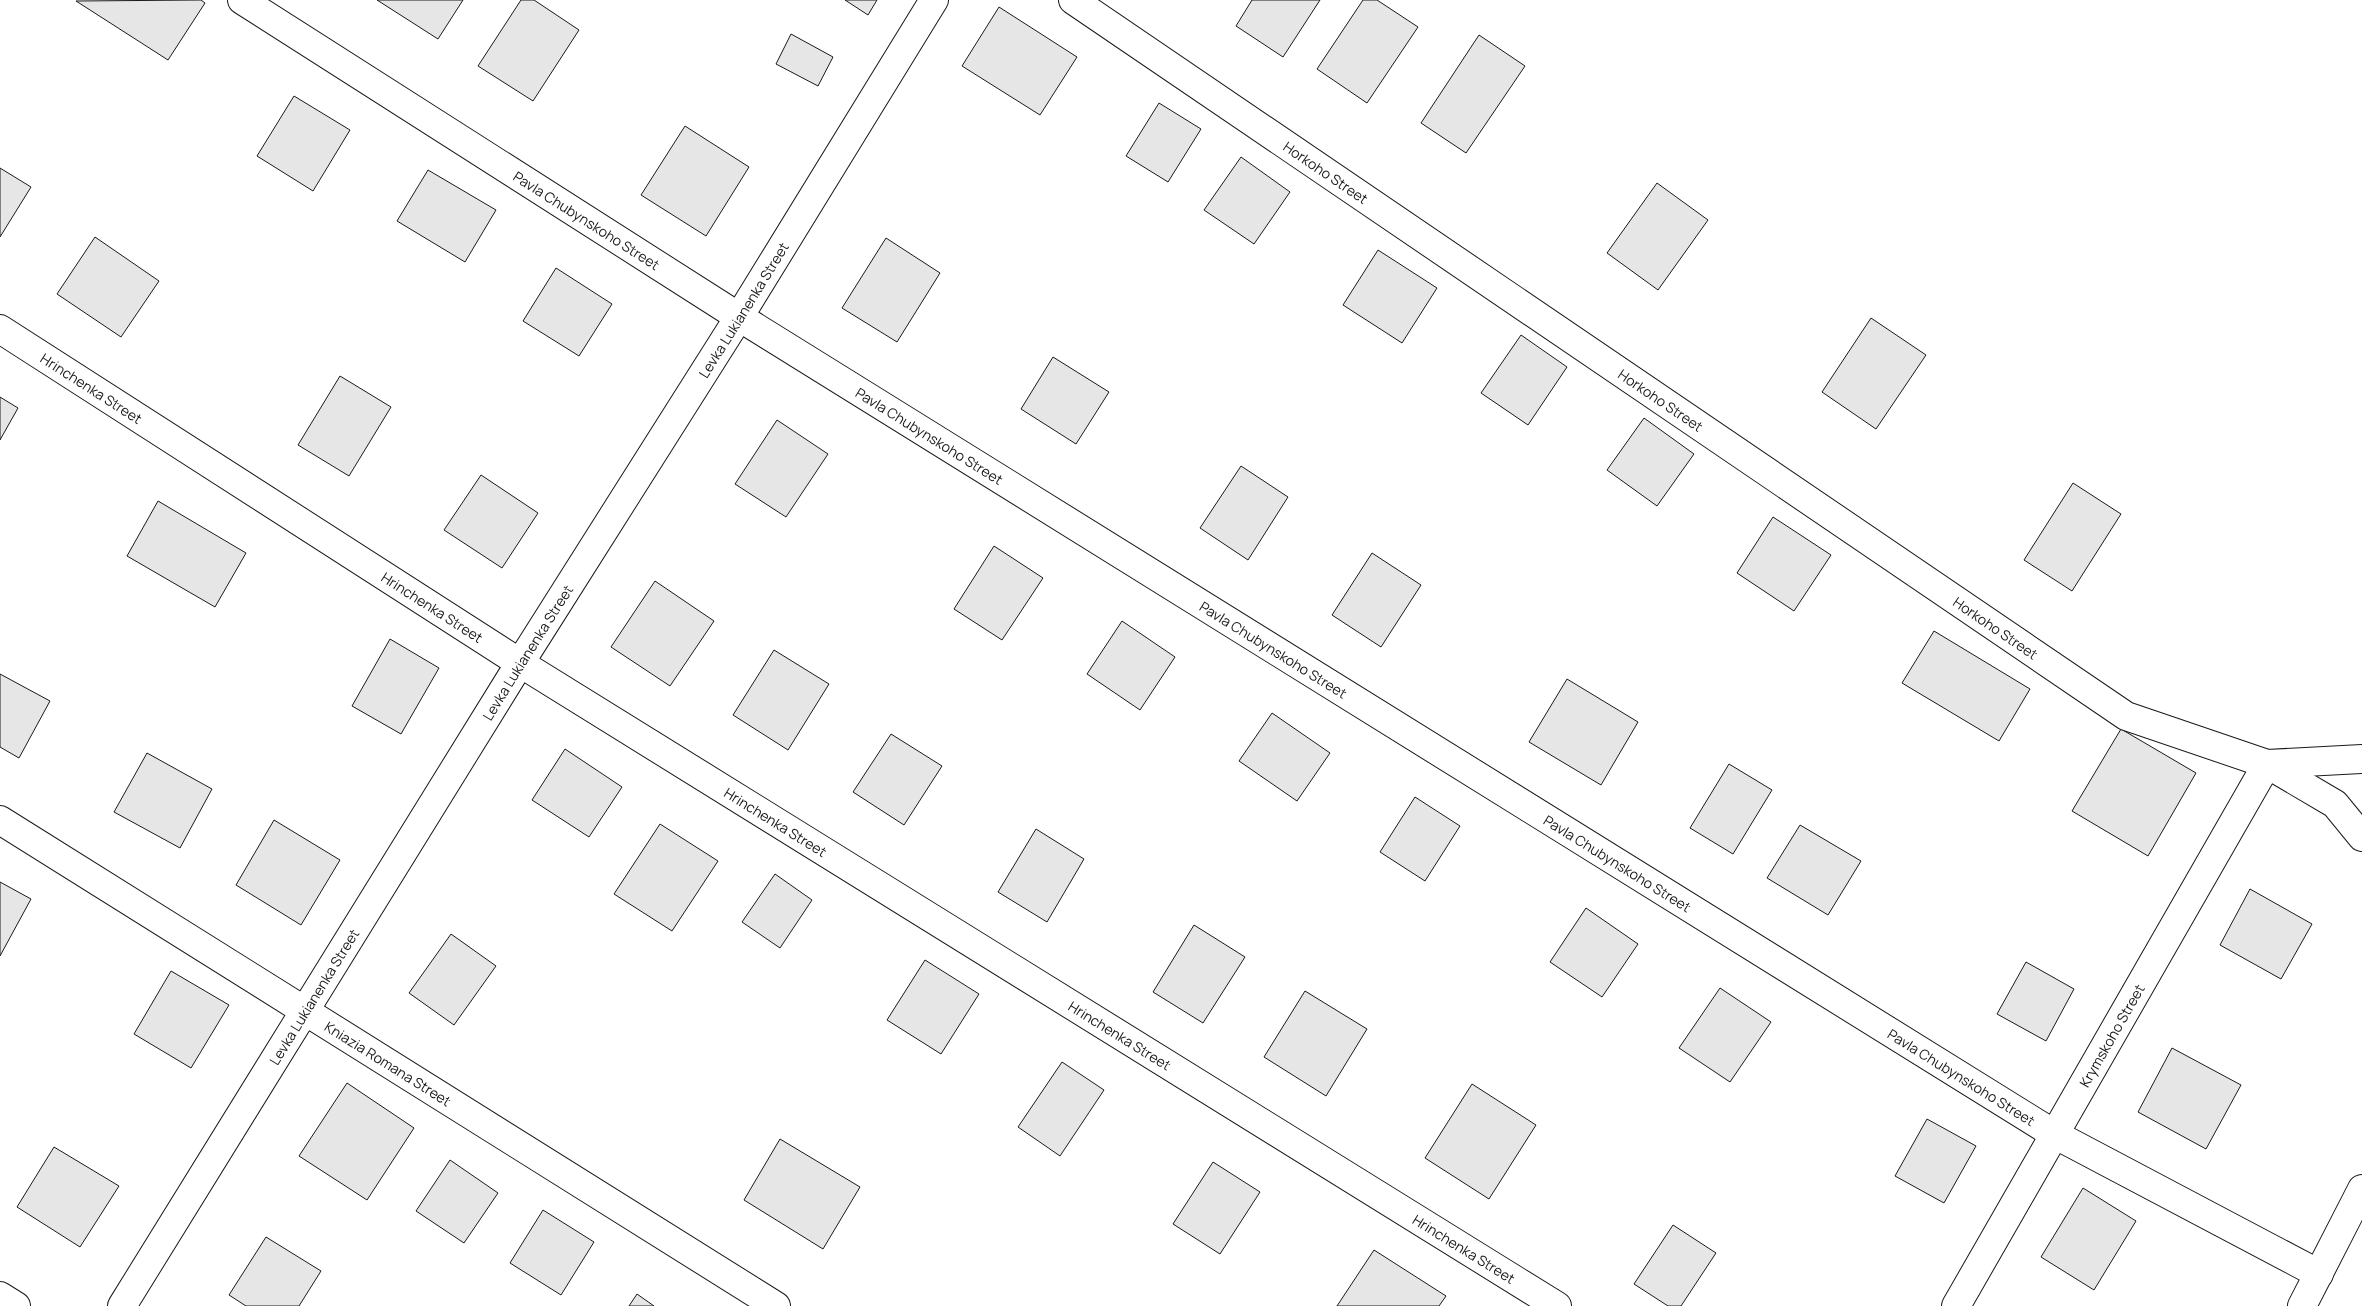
<svg xmlns="http://www.w3.org/2000/svg" width="2362" height="1306" font-family="Manrope,sans-serif">
<style>
.building{fill:#e6e6e6;stroke:#1a1a1a}
.lines{fill:none;stroke-linecap:round;stroke-linejoin:round}
.minor-casing{stroke:#1a1a1a;stroke-width:30}
.minor{stroke:#fff;stroke-width:28}
.labels{text-anchor:middle;dominant-baseline:central;stroke-width:4;stroke-linejoin:round;paint-order:stroke}
.street-label{font-size:14px;fill:#1a1a1a;stroke:#fff}
</style>
<rect width="100%" height="100%" fill="#fff"/>
<!-- building -->
<path class="building" d="M201,0L205,3L168,60L76,1Z
M377,0H463L438,39Z
M521,0H534L579,30L533,101L478,66Z
M845,0H877L868,15Z
M1252,0H1320L1283,57L1236,26Z
M1363,0H1377L1418,27L1367,103L1317,69Z
M999,7L1077,57L1040,115L962,66Z
M791,34L833,57L818,86L776,64Z
M1479,35L1525,66L1466,153L1421,123Z
M294,96L350,130L313,191L257,156Z
M1159,103L1201,129L1168,182L1126,156Z
M685,126L749,167L706,236L641,195Z
M1241,157L1290,192L1254,244L1204,210Z
M0,168L31,187L0,237Z
M428,170L496,210L465,262L397,221Z
M1657,183L1708,220L1658,290L1607,253Z
M95,237L159,281L121,337L57,294Z
M886,238L940,273L897,342L842,308Z
M1378,250L1437,288L1402,343L1343,305Z
M556,268L612,304L579,356L523,321Z
M1871,318L1926,355L1876,429L1822,392Z
M1521,335L1567,367L1528,425L1481,393Z
M1053,357L1109,392L1076,444L1021,409Z
M340,376L391,407L349,476L298,445Z
M0,397L18,408L0,440Z
M1644,418L1694,454L1657,506L1607,470Z
M777,420L828,454L786,517L735,484Z
M1241,466L1288,497L1248,560L1200,528Z
M481,475L538,513L502,568L444,530Z
M2073,483L2121,514L2072,591L2024,560Z
M158,501L246,553L215,607L127,556Z
M1773,517L1831,555L1794,611L1737,573Z
M994,546L1043,578L1002,640L954,609Z
M1372,553L1421,585L1381,647L1332,615Z
M655,581L714,621L670,686L611,647Z
M1122,621L1175,657L1140,710L1087,674Z
M1934,631L2030,689L1999,741L1902,683Z
M390,639L439,668L401,734L352,706Z
M774,650L829,684L788,750L733,715Z
M0,674L50,701L19,758L0,747Z
M1567,679L1638,722L1601,785L1529,742Z
M1272,713L1330,753L1297,801L1239,761Z
M2121,729L2196,773L2148,856L2072,811Z
M891,734L942,766L904,825L853,792Z
M565,749L622,787L589,837L532,800Z
M147,753L212,789L180,848L114,812Z
M1729,764L1772,790L1733,854L1690,828Z
M1415,797L1460,826L1425,881L1380,852Z
M274,820L340,860L301,925L236,885Z
M660,824L718,861L672,931L614,894Z
M1800,825L1861,861L1828,915L1767,878Z
M1036,829L1084,859L1047,922L998,892Z
M775,874L812,900L780,948L742,922Z
M0,882L31,899L0,956Z
M2250,889L2312,924L2281,979L2220,945Z
M1586,908L1638,944L1602,997L1550,962Z
M1194,925L1245,957L1203,1023L1153,992Z
M451,934L496,966L454,1025L409,993Z
M925,960L979,994L941,1054L887,1020Z
M2026,962L2074,989L2046,1041L1997,1014Z
M171,971L229,1005L191,1068L134,1034Z
M1720,988L1771,1022L1730,1082L1679,1048Z
M1305,991L1367,1029L1326,1096L1264,1057Z
M2172,1048L2241,1085L2206,1149L2138,1112Z
M1062,1062L1104,1090L1060,1156L1018,1127Z
M347,1083L414,1128L367,1200L299,1156Z
M1472,1084L1536,1125L1489,1199L1425,1158Z
M1927,1119L1976,1146L1944,1203L1895,1176Z
M780,1139L860,1187L823,1249L744,1200Z
M54,1147L119,1186L80,1247L17,1207Z
M450,1160L498,1193L464,1243L416,1211Z
M1213,1162L1260,1192L1220,1254L1173,1224Z
M2083,1188L2136,1221L2094,1290L2041,1257Z
M543,1210L594,1242L561,1295L510,1263Z
M1673,1225L1716,1253L1681,1306H1668L1634,1284Z
M266,1237L321,1271L299,1306H246L229,1295Z
M1374,1250L1446,1296L1439,1306H1337Z
M637,1294L654,1306H629Z"/>
<g class="lines">
<!-- minor casing -->
<g class="minor-casing">
<g id="minor">
<path id="s1" d="M242,0L739,317L2054,1134L2319,1274"/>
<path id="s2" d="M1073,0L2126,716L2267,764L2335,804L2362,837"/>
<path id="s3" d="M0,329L520,663L1557,1306"/>
<path d="M2267,764L2362,759"/>
<path id="s4" d="M0,820L776,1306"/>
<path d="M0,1296L16,1306"/>
<path id="s5" d="M122,1306L520,663L739,317L934,0"/>
<path id="s6" d="M1956,1306L2267,764"/>
<path d="M2302,1306L2362,1189"/>
</g>
</g>
<!-- minor -->
<use href="#minor" class="minor"/>
</g>
<g class="labels">
<!-- street labels -->
<g class="street-label">
<text stroke="none"><textPath href="#s2" startOffset="306">Horkoho Street</textPath></text>
<text stroke="none"><textPath href="#s1" startOffset="409">Pavla Chubynskoho Street</textPath></text>
<text stroke="none"><textPath href="#s5" startOffset="1174">Levka Lukianenka Street</textPath></text>
<text stroke="none"><textPath href="#s3" startOffset="109">Hrinchenka Street</textPath></text>
<text stroke="none"><textPath href="#s2" startOffset="711">Horkoho Street</textPath></text>
<text stroke="none"><textPath href="#s1" startOffset="814">Pavla Chubynskoho Street</textPath></text>
<text stroke="none"><textPath href="#s3" startOffset="514">Hrinchenka Street</textPath></text>
<text stroke="none"><textPath href="#s2" startOffset="1116">Horkoho Street</textPath></text>
<text stroke="none"><textPath href="#s1" startOffset="1219">Pavla Chubynskoho Street</textPath></text>
<text stroke="none"><textPath href="#s5" startOffset="769">Levka Lukianenka Street</textPath></text>
<text stroke="none"><textPath href="#s3" startOffset="919">Hrinchenka Street</textPath></text>
<text stroke="none"><textPath href="#s1" startOffset="1624">Pavla Chubynskoho Street</textPath></text>
<text stroke="none"><textPath href="#s5" startOffset="364">Levka Lukianenka Street</textPath></text>
<text stroke="none"><textPath href="#s3" startOffset="1324">Hrinchenka Street</textPath></text>
<text stroke="none"><textPath href="#s6" startOffset="312">Krymskoho Street</textPath></text>
<text stroke="none"><textPath href="#s4" startOffset="458">Kniazia Romana Street</textPath></text>
<text stroke="none"><textPath href="#s1" startOffset="2029">Pavla Chubynskoho Street</textPath></text>
<text stroke="none"><textPath href="#s3" startOffset="1729">Hrinchenka Street</textPath></text>
</g>
</g>
</svg>
